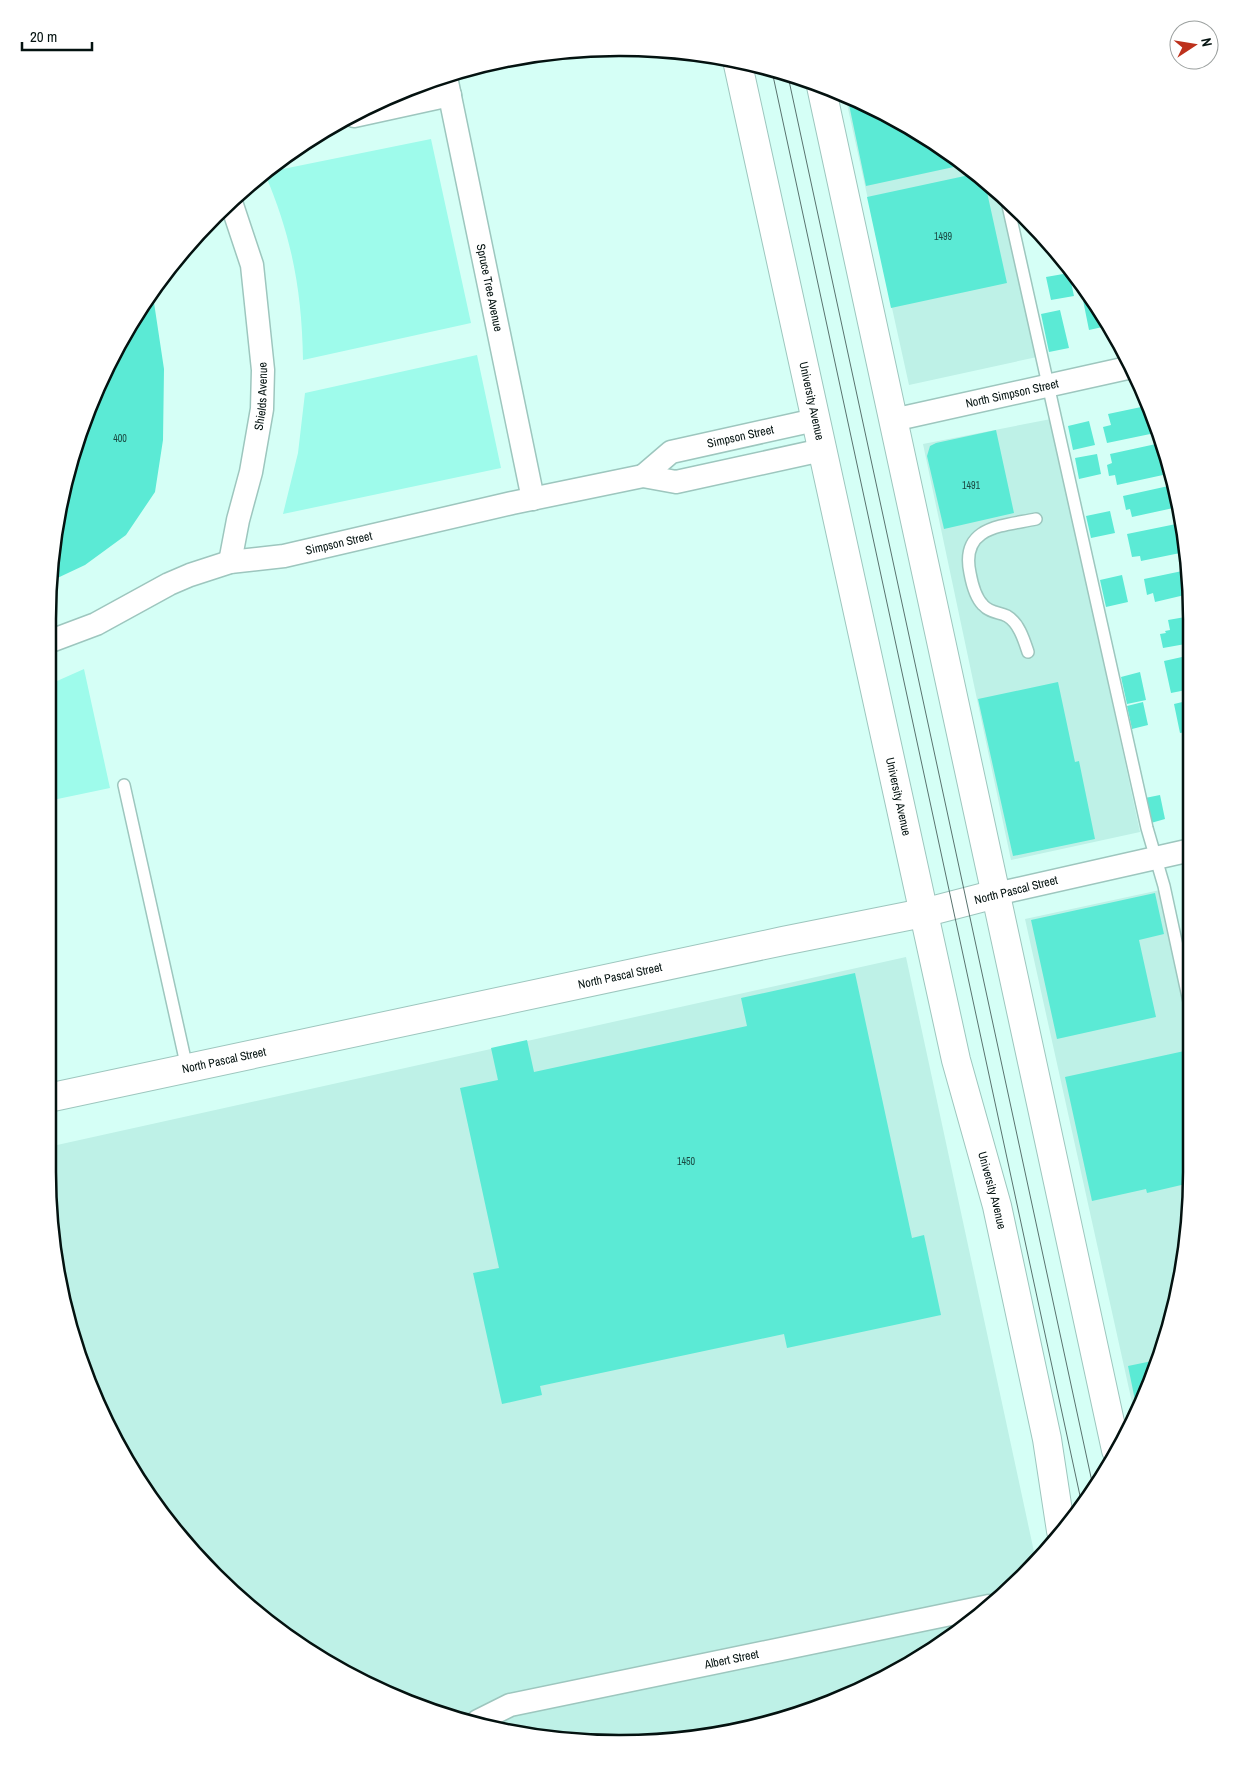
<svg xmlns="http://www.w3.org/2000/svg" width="1239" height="1791" font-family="'Archivo Narrow',sans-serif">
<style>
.built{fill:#bef1e7}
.green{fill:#9efbeb}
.building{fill:#5bead5}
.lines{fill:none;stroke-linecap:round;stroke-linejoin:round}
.lane-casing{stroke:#9dc6be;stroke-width:14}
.street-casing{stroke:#9dc6be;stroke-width:25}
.secondary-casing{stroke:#9dc6be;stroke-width:30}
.lane{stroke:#fff;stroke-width:11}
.street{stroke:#fff;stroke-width:22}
.secondary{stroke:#fff;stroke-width:28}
.tram{stroke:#59726e;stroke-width:1}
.labels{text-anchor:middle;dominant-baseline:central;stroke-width:4;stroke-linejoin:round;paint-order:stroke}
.number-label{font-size:10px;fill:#1a4841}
.street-label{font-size:12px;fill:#041210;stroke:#fff}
.rim{fill:none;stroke:#041210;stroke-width:2.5}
</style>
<rect width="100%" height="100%" fill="#d5fff6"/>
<!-- built -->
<path class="built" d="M845,95L938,144L1001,197L1037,357L909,385Z
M1051,419L1140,832L1011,860L923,444Z
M1160,890L1191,1040V1171L1180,1283L1148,1391L1135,1416L1025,919Z
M906,957L1036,1561L1024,1576L967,1625L873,1684L731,1733L657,1742L545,1739L400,1700L333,1667L243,1602L144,1489L91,1391L67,1320L48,1172V1147Z"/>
<!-- green -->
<path class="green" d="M431,139L471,323L303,360C302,292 292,237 265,174L268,172Z
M477,355L501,468L283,514L298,453L305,393Z
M84,669L110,788L48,801V685Z"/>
<!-- building -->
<path class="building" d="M847,95L938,144L963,165L866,186Z
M974,174L985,183L1007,283L891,308L867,197Z
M1069,273L1074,296L1051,300L1046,277Z
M153,296L164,369L163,440L155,492L126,535L85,565L51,581L58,508L78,435L124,334Z
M1090,298L1107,326L1089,330L1083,300Z
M1060,310L1069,348L1049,352L1041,314Z
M1146,406L1155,433L1107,443L1103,427L1111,425L1108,414Z
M1089,421L1095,445L1073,450L1068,426Z
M996,430L1014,513L944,529L927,456L930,446L936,443Z
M1156,444L1159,454L1162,453L1166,464L1161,466L1163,475L1117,485L1115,475L1109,476L1107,465L1112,463L1110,454Z
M1097,454L1101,474L1079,479L1075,458Z
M1173,485L1178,507L1132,517L1130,509L1126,510L1123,496Z
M1110,511L1115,533L1091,538L1086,516Z
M1181,523L1185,552L1141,561L1140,556L1132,557L1127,534Z
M1187,570L1189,594L1155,602L1153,593L1147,595L1144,579Z
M1122,575L1128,602L1106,607L1100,580Z
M1191,616V643L1163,648L1160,634L1166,633L1165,631L1170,630L1168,620Z
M1191,655V689L1171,693L1164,661Z
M1140,672L1146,700L1127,704L1121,677Z
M1058,682L1075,762L1079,761L1095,839L1013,856L978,699Z
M1191,700V731L1180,733L1174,704Z
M1143,702L1148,725L1132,729L1127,706Z
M1191,744V776L1189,777L1182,746Z
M1191,779V802H1189L1185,780Z
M1160,795L1165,819L1151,823L1145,798Z
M1155,893L1164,934L1139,940L1156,1017L1057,1039L1031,920Z
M855,973L912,1238L924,1235L941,1315L787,1348L784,1334L540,1386L542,1395L502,1404L473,1273L499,1268L460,1088L498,1080L491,1048L527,1040L534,1072L747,1026L741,998Z
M1189,1050L1191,1061L1190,1183L1147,1193L1146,1189L1092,1201L1065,1077Z
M1157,1360L1148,1391L1137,1410L1128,1366Z"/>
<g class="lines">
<!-- lane casing -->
<g class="lane-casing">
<path id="lane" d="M1007,201L1147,828L1164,886L1191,1011
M1028,652C1024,640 1019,623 1007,616C999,612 990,613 983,605C975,597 972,584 970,573C960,526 1002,526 1036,519
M124,785L187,1068"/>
</g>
<!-- street casing -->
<g class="street-casing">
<g id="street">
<path id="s1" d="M446,77L533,499"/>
<path d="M354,116L450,95"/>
<path id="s2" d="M893,420L1132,367"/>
<path id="s3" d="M643,476L671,452L815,420"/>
<path id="s4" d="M230,562L238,520L251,472L262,409L263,370L252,265L231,202"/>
<path id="s5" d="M48,642L96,624L169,584L190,575L230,562L284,556L512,503L643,476L676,482L822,450"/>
<path d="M996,894L1191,850"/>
<path id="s6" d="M478,1721L510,1705L989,1606"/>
</g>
</g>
<!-- secondary casing -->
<g class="secondary-casing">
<g id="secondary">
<path id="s7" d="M737,60L956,1060L997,1206L1047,1439L1061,1531"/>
<path d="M821,86L1116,1450"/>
<path id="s8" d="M48,1098L783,941L923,913L996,894"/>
</g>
</g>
<!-- lane -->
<use href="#lane" class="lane"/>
<!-- street -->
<use href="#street" class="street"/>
<!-- secondary -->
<use href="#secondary" class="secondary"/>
<!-- tram -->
<path class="tram" d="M772,71L1082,1505
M788,76L1094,1491"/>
</g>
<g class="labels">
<!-- number labels -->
<g class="number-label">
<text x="943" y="236">1499</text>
<text x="120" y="438">400</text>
<text x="971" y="485">1491</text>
<text x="686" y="1161">1450</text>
</g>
<!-- street labels -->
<g class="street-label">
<text stroke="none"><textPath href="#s1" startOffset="215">Spruce Tree Avenue</textPath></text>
<text stroke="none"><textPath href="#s2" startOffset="122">North Simpson Street</textPath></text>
<text stroke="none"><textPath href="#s4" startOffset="169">Shields Avenue</textPath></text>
<text stroke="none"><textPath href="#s7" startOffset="349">University Avenue</textPath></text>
<text stroke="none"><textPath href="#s3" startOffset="108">Simpson Street</textPath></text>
<text stroke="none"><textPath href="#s5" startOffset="310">Simpson Street</textPath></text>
<text stroke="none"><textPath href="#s7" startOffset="754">University Avenue</textPath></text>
<text transform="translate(1016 890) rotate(-14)">North Pascal Street</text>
<text stroke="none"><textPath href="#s8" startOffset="585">North Pascal Street</textPath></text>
<text stroke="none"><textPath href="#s8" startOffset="180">North Pascal Street</textPath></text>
<text stroke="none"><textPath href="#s7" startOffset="1159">University Avenue</textPath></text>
<text stroke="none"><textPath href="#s6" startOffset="262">Albert Street</textPath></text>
</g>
</g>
<!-- crop -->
<path d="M0 0H1239V1791H0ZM619 56H620A563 563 0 0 1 1183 619V1172A563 563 0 0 1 620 1735H619A563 563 0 0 1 56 1172V619A563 563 0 0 1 619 56Z" fill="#fff" fill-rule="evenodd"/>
<path class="rim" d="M619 56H620A563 563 0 0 1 1183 619V1172A563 563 0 0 1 620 1735H619A563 563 0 0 1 56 1172V619A563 563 0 0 1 619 56Z"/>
<!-- north arrow -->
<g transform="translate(1194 45) rotate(78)"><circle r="24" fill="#ffffff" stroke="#9ba09f"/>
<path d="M0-4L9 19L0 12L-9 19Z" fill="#bd311c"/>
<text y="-8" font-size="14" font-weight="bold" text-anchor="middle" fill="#041210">N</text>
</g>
<!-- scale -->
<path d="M22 42v8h70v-8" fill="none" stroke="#041210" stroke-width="2.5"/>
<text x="30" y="42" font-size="15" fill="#041210" stroke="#ffffff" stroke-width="4" paint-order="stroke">20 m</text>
</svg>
